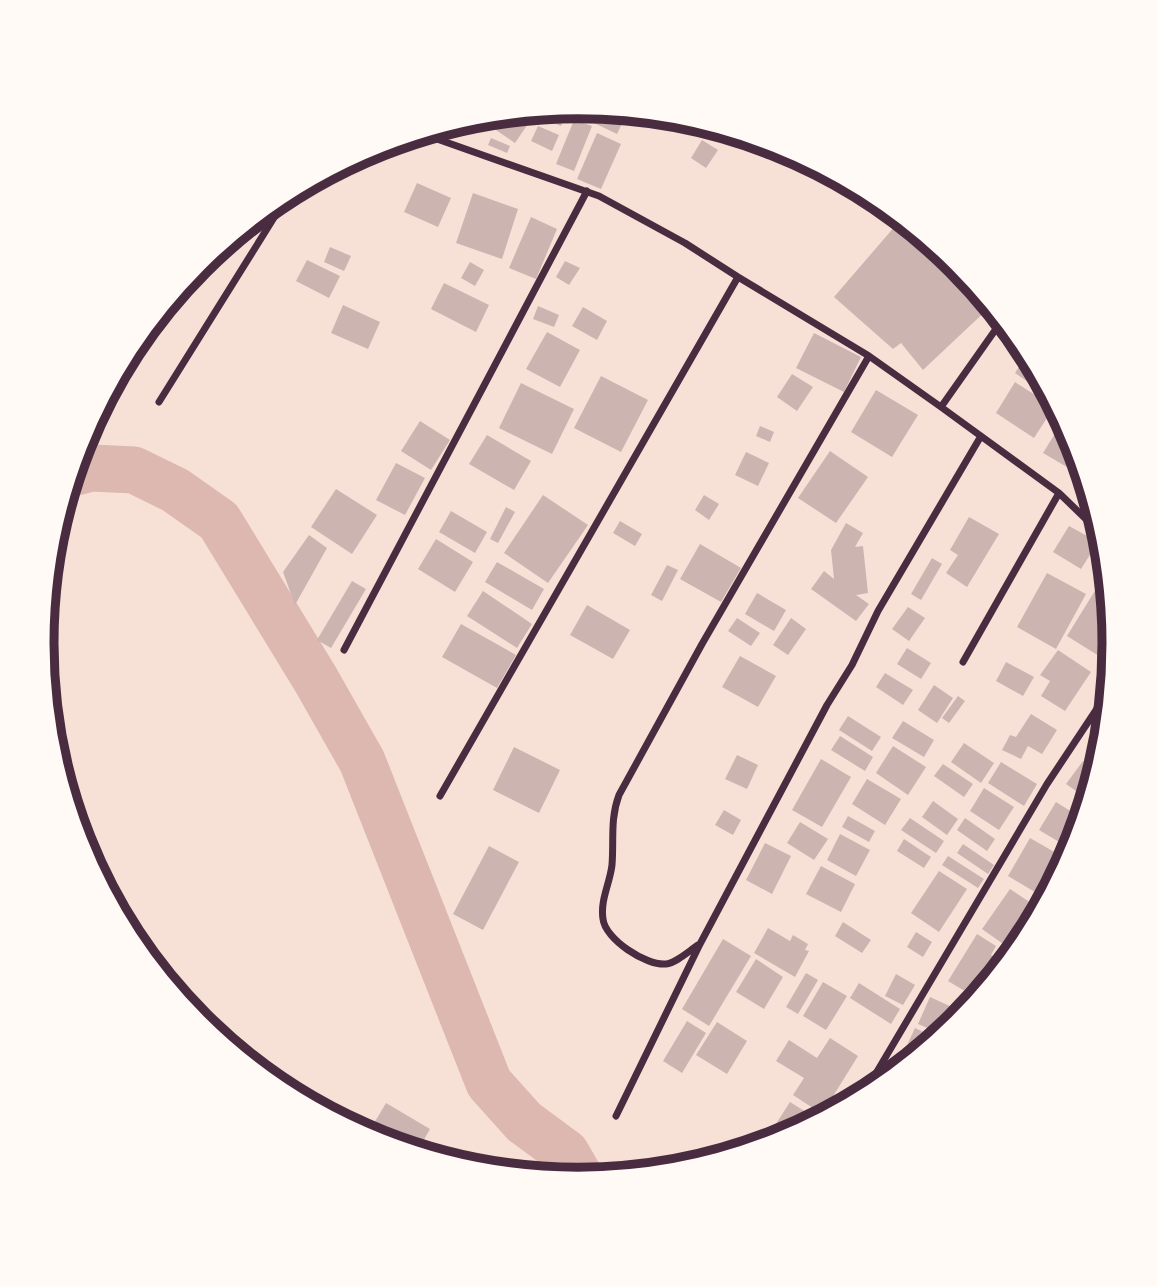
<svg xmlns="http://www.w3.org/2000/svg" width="1157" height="1286" font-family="'Source Sans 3',sans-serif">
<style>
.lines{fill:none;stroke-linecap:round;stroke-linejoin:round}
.river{stroke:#dcb8b0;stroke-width:47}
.building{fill:#ccb4b1}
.minor{stroke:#4a2c40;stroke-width:7}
.rim{fill:none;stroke:#4a2c40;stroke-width:9}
</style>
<rect width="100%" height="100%" fill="#f7e1d7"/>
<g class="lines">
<!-- river -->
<path class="river" d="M72,473L92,468L134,470L175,490L219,521L316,680L362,761L489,1083L524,1122L566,1153L581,1179"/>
</g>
<!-- building -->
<path class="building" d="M569,107L561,126L542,118L546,110Z
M601,109L628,111L617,134L594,123Z
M518,112L530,121L515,143L493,128L502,114Z
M488,115L486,124L466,119L474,117Z
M574,120L592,126L574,171L556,164Z
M538,126L559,135L552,151L531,141Z
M597,133L621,144L601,189L577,179Z
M491,138L510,146L507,153L488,145Z
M702,140L718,150L706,168L691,158Z
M417,183L451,198L438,227L404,212Z
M473,193L518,209L502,259L456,243Z
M531,217L557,229L536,279L509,268Z
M902,218L958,264L992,305L923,370L901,343L893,349L834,297Z
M330,247L351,256L344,271L324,262Z
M307,260L340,276L329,298L296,281Z
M565,261L580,268L569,285L556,277Z
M470,262L484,270L475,286L461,278Z
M444,283L489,305L476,332L431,309Z
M343,305L380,322L368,349L331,333Z
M538,306L559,315L554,327L533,319Z
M583,307L607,321L597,340L572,326Z
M547,332L580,350L560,387L526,369Z
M814,333L861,357L844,392L796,368Z
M1028,352L1053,399L1015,373Z
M792,374L813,387L797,411L777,397Z
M601,376L648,400L621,452L574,428Z
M1015,382L1054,407L1034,438L996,413Z
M521,383L574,409L552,454L499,428Z
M876,390L918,415L892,457L851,432Z
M1064,419L1074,438L1085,475L1084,477L1043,453Z
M420,421L450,440L431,470L401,451Z
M760,426L774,432L770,442L756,436Z
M487,435L531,461L514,490L469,464Z
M830,451L868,477L836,523L798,498Z
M746,452L769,463L758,486L735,475Z
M396,463L425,478L405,515L376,500Z
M336,489L377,515L352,554L311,527Z
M543,495L588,525L548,583L504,553Z
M704,495L719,504L709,520L695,510Z
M506,507L515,512L498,543L490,539Z
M451,511L487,532L475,553L439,532Z
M969,517L999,534L967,587L946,573L958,555L950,550Z
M620,521L642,534L635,546L613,533Z
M846,523L863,533L855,547L863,546L868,593L856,595L869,604L856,621L811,589L824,571L834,579L831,550Z
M1069,526L1098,542L1081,569L1053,552Z
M309,535L327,548L295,605L283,572Z
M436,539L473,562L455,592L418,569Z
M700,544L741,568L721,602L680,579Z
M932,558L942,564L921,600L911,594Z
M497,562L544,589L532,610L485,582Z
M667,565L678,570L662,601L651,595Z
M1047,573L1086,594L1056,649L1017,627Z
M352,581L366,589L331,648L317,640Z
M1096,589L1111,598L1114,632L1099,656L1067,636Z
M483,591L532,624L517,648L467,616Z
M757,593L786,610L774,631L745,614Z
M587,605L630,630L613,659L570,635Z
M908,607L925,618L909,641L892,629Z
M737,618L760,633L751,646L728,631Z
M791,618L806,629L788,655L773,645Z
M461,624L516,655L497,688L442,657Z
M907,648L931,663L921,679L897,664Z
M1058,650L1091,672L1065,711L1041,696L1050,681L1040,675Z
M740,656L776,676L758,707L722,687Z
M1006,662L1034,677L1023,696L996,681Z
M885,673L913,690L903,705L876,687Z
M934,685L953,698L937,723L918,710Z
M958,696L965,701L949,723L942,718Z
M1108,711L1106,737L1097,733Z
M1031,714L1057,730L1042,754L1028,746L1021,759L1002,750L1010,735L1016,737Z
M848,716L881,737L872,751L839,730Z
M903,721L934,740L924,757L892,738Z
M840,736L873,757L865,771L831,750Z
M964,743L994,763L981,783L951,762Z
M893,746L926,767L908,795L876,773Z
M514,747L560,770L539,813L493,790Z
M737,755L758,765L747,789L725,779Z
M821,759L851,777L822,827L792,810Z
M1083,761L1098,771L1089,800L1066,784Z
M1001,762L1037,784L1024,806L988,783Z
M943,764L973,784L964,797L934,776Z
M867,779L901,799L885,825L852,804Z
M984,788L1014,807L999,830L970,811Z
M933,801L958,819L947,835L922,817Z
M1056,802L1083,819L1077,840L1071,849L1039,830Z
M724,810L741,820L733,835L715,825Z
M848,816L875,831L869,842L842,827Z
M910,818L944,841L936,853L901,830Z
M965,818L995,839L987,851L957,830Z
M800,822L828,839L814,860L787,843Z
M840,834L870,850L856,876L827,860Z
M1030,838L1063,857L1040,895L1008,876Z
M904,839L931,857L924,868L897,851Z
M765,843L791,856L772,894L746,880Z
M963,844L994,865L988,874L957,853Z
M489,846L519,862L483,930L453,914Z
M948,856L984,879L978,888L942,865Z
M821,866L855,884L841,912L806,894Z
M939,871L967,889L939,932L911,913Z
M1010,889L1034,905L1006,946L982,929Z
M843,922L871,940L862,953L835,936Z
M768,928L790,941L793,935L808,944L805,950L809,951L795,977L754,953Z
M916,932L932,942L923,957L907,947Z
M977,934L996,946L991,955L1006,964L985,990L974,983L968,993L948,981Z
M723,939L751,956L709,1026L682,1009Z
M756,959L783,977L764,1009L736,992Z
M806,973L818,980L798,1014L786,1007Z
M896,974L915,985L903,1005L885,996Z
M823,982L847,996L826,1030L803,1016Z
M859,983L900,1009L891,1024L850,998Z
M930,997L954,1008L942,1034L918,1024Z
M687,1021L706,1033L682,1073L663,1061Z
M717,1022L747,1041L727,1074L696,1055Z
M915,1028L938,1039L914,1059L903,1054Z
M830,1038L858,1056L822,1114L793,1095L804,1078L776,1061L789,1040L817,1058Z
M899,1056L910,1062L883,1083Z
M790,1102L806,1112L788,1136L774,1127Z
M386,1103L430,1129L417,1152L367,1135Z"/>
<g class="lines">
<!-- minor -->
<path class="minor" d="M420,133L599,196L685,243L738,277L869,356L941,407L1059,493L1092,525L1105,545
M159,402L290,192
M941,407L1003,319
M344,650L587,191
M963,662L1059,493
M440,796L738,277
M698,945C689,951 676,963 666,964C646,966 605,939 603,919C600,900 610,883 612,865C614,840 610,819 619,795L702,644L869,356
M862,1097L1047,784L1110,689
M616,1116L700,944L827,705L852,665L878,611L981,436"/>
</g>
<!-- crop -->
<path d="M0 0H1157V1286H0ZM54 643a524 524 0 1 1 1048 0a524 524 0 1 1-1048 0Z" fill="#fffaf5" fill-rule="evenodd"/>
<path class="rim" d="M54 643a524 524 0 1 1 1048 0a524 524 0 1 1-1048 0Z"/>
</svg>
